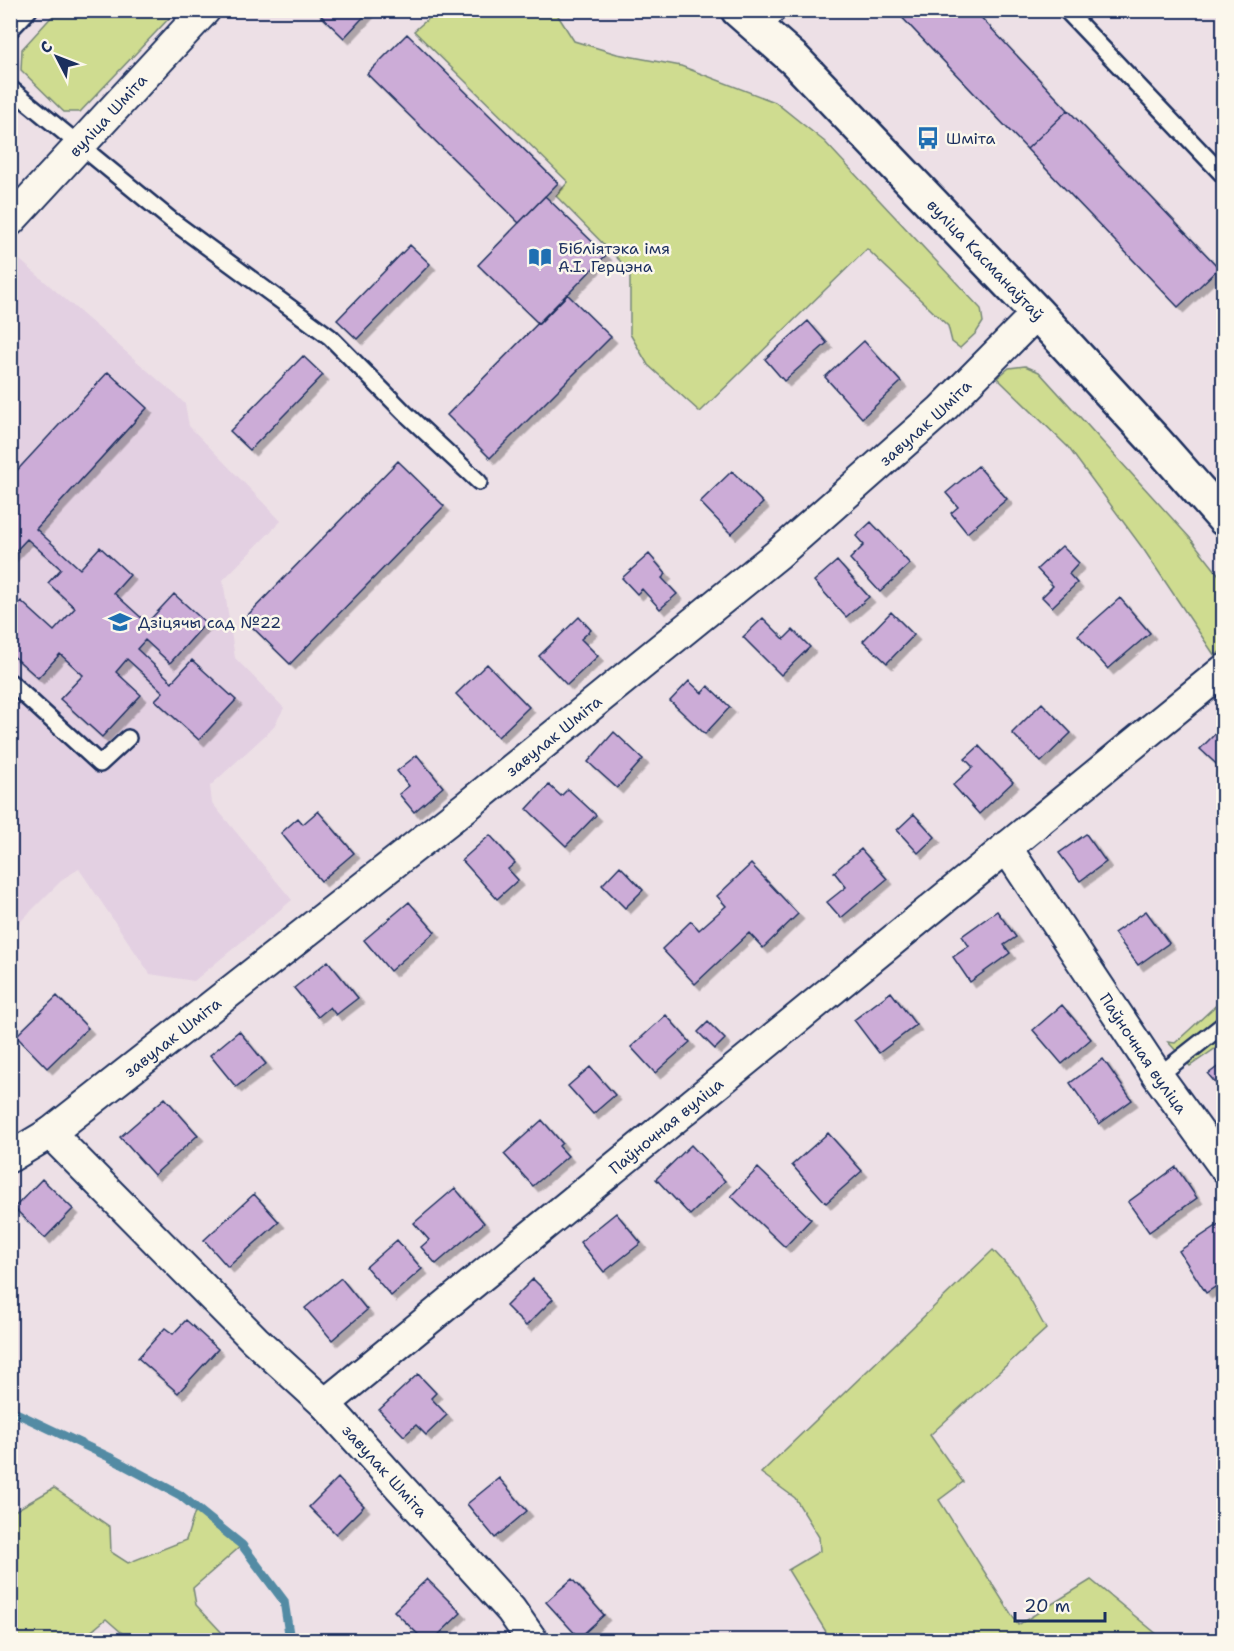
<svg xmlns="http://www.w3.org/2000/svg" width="1234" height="1651" font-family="'Shantell Sans',sans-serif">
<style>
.built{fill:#e3d0e2}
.green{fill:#cfdc90;stroke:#758677;stroke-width:1.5}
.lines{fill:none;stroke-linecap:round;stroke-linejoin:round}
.stream{stroke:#538ba4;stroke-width:9}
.building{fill:#ccacd7;stroke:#1b2f5e;stroke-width:1.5;filter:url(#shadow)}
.lane-casing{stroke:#1b2f5e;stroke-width:20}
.street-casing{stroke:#1b2f5e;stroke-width:34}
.secondary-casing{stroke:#1b2f5e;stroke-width:38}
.lane{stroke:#fbf7ec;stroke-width:15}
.street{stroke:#fbf7ec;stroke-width:30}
.secondary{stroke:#fbf7ec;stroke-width:33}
.labels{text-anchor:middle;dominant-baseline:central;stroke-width:5;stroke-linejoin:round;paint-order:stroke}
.street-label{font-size:16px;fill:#1b2f5e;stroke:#fbf7ec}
.poi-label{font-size:16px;fill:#1b2f5e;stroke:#fbf7ec;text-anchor:start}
</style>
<defs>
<filter id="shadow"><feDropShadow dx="5.5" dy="5.5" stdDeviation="0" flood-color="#0004"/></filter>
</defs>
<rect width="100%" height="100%" fill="#ede0e6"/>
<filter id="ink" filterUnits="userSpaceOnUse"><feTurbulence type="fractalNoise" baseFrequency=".0167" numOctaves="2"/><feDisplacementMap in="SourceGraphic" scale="12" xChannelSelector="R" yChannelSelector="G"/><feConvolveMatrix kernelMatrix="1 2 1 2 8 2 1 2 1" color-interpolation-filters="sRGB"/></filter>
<g filter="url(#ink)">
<!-- built -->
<path class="built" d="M20,260L178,397L185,404L189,426L281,521L223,580L235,658L284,708L273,728L210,786L212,803L292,900L194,981L150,974L79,869L64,878L11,931L10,271Z"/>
<!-- green -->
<path class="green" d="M57,11V10L176,11L80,112H64L21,70L22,49Z
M437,11H555L574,41L617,54L681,66L775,102L825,142L981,309L983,322L976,333L960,348L952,342L948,326L867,249L700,412L648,365L630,334V271L556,196L568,182L414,31Z
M1025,366L1039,372L1190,538L1223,580V649L1215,656L1144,550L1068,447L997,378L1009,368Z
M1223,999V1043L1190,1066L1168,1042L1175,1043Z
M993,1250L1017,1276L1046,1329L930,1435L963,1482L939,1500L1018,1625L1091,1580L1164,1640H858L853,1633L841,1640H831L788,1570L820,1551L819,1537L795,1498L761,1473Z
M54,1488L110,1527L111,1552L128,1563L186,1540L196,1508L242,1545L193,1588L196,1605L226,1637L227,1640H130L106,1619L81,1640H11V1513Z"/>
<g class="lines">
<!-- stream -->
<path class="stream" d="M10,1410L109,1457L180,1495L242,1545L284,1601L290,1640"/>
</g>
<!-- building -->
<path class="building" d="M315,10H370L344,38Z
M895,10H974L1068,110L1027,149Z
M407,34L558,183L519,223L367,74Z
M1068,110L1219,268L1178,307L1027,149Z
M545,196L606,255L539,324L478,265Z
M410,245L430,264L357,339L337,320Z
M567,294L611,337L490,458L447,415Z
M808,321L827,343L784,381L765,359Z
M864,341L901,382L862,418L825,377Z
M303,356L323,375L250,450L230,431Z
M108,372L147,408L36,529L80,569L100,547L130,575L114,593L147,623L174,594L206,623L170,663L145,640L137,649L172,682L192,660L236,700L199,740L155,700L163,692L127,659L116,672L141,695L102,737L60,699L83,675L60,654L38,678L10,653V613L21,601L54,631L75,608L48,583L61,569L27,539L10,557V478Z
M398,461L444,506L290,664L244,619Z
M978,466L1007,499L967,533L951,513L958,507L946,493Z
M732,471L763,503L731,534L700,502Z
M871,522L910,564L880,592L850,559L864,545L856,536Z
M1062,546L1079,563L1069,574L1077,583L1052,607L1042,597L1053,586L1037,569Z
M649,554L666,574L662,578L677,594L660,609L642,589L637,594L622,578Z
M837,561L869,597L846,617L814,581Z
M1120,598L1150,633L1108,669L1078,635Z
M891,612L914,635L887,663L863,641Z
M579,617L591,630L581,639L598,656L567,685L539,656Z
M763,618L784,639L793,630L810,647L781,675L743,637Z
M487,664L529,707L498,737L456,694Z
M689,681L702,693L708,686L730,707L705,734L670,701Z
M1042,703L1071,733L1041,762L1012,733Z
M1224,725V771L1200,749Z
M614,732L643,759L617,788L588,762Z
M979,746L1013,782L979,814L953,785L973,767L965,759Z
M417,755L443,787L414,812L399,794L409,786L397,771Z
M549,785L561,796L568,789L596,815L566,846L527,809Z
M318,811L354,853L321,881L281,833L298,818L303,824Z
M914,814L935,837L918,853L897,830Z
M1086,834L1106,862L1080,881L1059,853Z
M490,835L515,863L508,869L518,880L497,899L462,860Z
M861,849L887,879L841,918L827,902L846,887L834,872Z
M751,864L798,914L763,948L749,933L695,984L662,949L691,921L699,930L726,906L717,896Z
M620,866L643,890L625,908L602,885Z
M409,902L435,932L390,971L364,940Z
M997,911L1016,937L1004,945L1010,953L970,982L953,957L969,946L962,936Z
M1146,911L1169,943L1138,965L1114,933Z
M328,961L358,998L336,1015L330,1007L318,1017L294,988Z
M891,992L916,1025L879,1053L854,1020Z
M57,996L88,1028L47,1068L16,1036Z
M1062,1005L1091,1039L1062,1064L1033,1030Z
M666,1015L690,1042L655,1073L631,1047Z
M708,1022L725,1039L715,1049L698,1032Z
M239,1031L266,1064L236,1087L210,1055Z
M1103,1059L1132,1100L1099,1124L1070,1083Z
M1224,1062V1093L1208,1074Z
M590,1067L615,1095L593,1114L568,1086Z
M165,1098L198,1135L154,1175L120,1137Z
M542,1120L562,1143L559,1146L568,1156L533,1186L504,1154Z
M828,1133L862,1171L826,1203L792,1165Z
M691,1145L725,1181L690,1215L656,1179Z
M1176,1167L1197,1198L1149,1232L1128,1202Z
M758,1168L811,1219L785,1247L731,1196Z
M42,1179L73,1209L45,1238L14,1208Z
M455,1188L484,1223L436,1264L421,1247L429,1240L414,1223Z
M254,1194L279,1222L228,1267L204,1240Z
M616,1213L641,1243L604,1272L580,1242Z
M1218,1225L1224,1233V1281L1206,1293L1179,1251Z
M397,1240L422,1269L391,1296L366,1267Z
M341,1278L367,1310L332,1340L305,1308Z
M533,1279L553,1299L526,1326L506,1306Z
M186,1320L218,1349L178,1393L138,1358L165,1328L173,1334Z
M418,1374L436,1393L431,1398L447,1415L426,1435L416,1425L404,1436L379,1410Z
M338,1478L364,1506L336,1534L309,1507Z
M499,1478L527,1511L495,1538L467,1504Z
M427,1579L461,1613L433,1640H424L394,1611Z
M572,1579L604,1615L579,1638L546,1602Z"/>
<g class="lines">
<!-- lane casing -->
<g class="lane-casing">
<path id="lane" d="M1066,10L1224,176
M10,30L29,10
M10,88L171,220L330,337L405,413L479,482
M10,682L100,764L128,738
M1158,1076L1224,1024"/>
</g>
<!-- street casing -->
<g class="street-casing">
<g id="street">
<path d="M751,22L770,10"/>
<path id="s1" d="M10,221L205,10"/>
<path id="s2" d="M1006,847L1158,1076L1224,1167"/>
<path id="s3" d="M50,1133L255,1340L325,1404L511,1610L532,1640"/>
<path id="s4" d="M10,1157L50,1133L468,805L778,554L941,410L1037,313"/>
<path id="s5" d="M325,1404L1224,670"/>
</g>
</g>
<!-- secondary casing -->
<g class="secondary-casing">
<g id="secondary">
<path id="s6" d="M738,10L795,60L1037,313L1156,442L1224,519"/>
</g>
</g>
<!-- lane -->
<use href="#lane" class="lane"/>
<!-- street -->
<use href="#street" class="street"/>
<!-- secondary -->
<use href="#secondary" class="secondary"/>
</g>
</g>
<!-- icons -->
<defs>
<g id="bus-bare" transform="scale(1.8)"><path d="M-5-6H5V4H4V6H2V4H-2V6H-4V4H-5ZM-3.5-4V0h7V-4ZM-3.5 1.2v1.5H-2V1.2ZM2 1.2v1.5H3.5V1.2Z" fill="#1f6fb2" stroke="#fbf7ec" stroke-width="2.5" paint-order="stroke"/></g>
<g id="library-bare" transform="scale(1.8)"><path d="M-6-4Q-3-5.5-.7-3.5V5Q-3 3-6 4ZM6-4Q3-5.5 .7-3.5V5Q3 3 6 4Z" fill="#1f6fb2" stroke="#fbf7ec" stroke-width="2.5" paint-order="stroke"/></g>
<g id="school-bare" transform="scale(1.8)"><path d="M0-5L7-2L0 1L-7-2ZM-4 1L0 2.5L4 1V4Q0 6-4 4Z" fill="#1f6fb2" stroke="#fbf7ec" stroke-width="2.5" paint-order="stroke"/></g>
</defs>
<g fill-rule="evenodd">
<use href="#bus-bare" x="928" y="138"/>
<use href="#library-bare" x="540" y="257"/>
<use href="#school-bare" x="120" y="622"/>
</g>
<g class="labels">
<!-- street labels -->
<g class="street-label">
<text stroke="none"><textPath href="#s1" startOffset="144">вуліца Шміта</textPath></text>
<text stroke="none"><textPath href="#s6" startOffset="352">вуліца Касманаўтаў</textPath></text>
<text stroke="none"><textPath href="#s4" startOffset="1174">завулак Шміта</textPath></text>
<text stroke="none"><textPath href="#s4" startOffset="688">завулак Шміта</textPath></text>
<text stroke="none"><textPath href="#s4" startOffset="202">завулак Шміта</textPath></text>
<text stroke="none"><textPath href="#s2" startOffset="248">Паўночная вуліца</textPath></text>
<text stroke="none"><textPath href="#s5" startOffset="440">Паўночная вуліца</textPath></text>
<text stroke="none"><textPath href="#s3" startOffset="476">завулак Шміта</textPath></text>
</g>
<!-- poi labels -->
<g class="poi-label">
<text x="946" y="138">Шміта</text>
<text x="558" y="248">Бібліятэка імя<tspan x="558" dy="18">А.І. Герцэна</tspan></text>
<text x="138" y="622">Дзіцячы сад №22</text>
</g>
</g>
<!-- margin -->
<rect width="1234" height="1651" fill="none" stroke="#fbf7ec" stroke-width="36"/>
<rect x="18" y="18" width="1198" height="1615" fill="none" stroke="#1b2f5e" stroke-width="2" filter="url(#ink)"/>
<!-- north arrow -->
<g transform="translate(57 57) rotate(312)" stroke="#fbf7ec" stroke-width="4.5" paint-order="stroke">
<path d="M0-4.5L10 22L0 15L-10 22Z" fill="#1b2f5e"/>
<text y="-9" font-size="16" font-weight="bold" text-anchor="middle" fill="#1b2f5e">С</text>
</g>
<!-- scale -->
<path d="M1015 1612v9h90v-9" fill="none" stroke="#1b2f5e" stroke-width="3"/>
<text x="1024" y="1612" font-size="18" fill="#1b2f5e" stroke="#fbf7ec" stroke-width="4.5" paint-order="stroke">20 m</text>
</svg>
